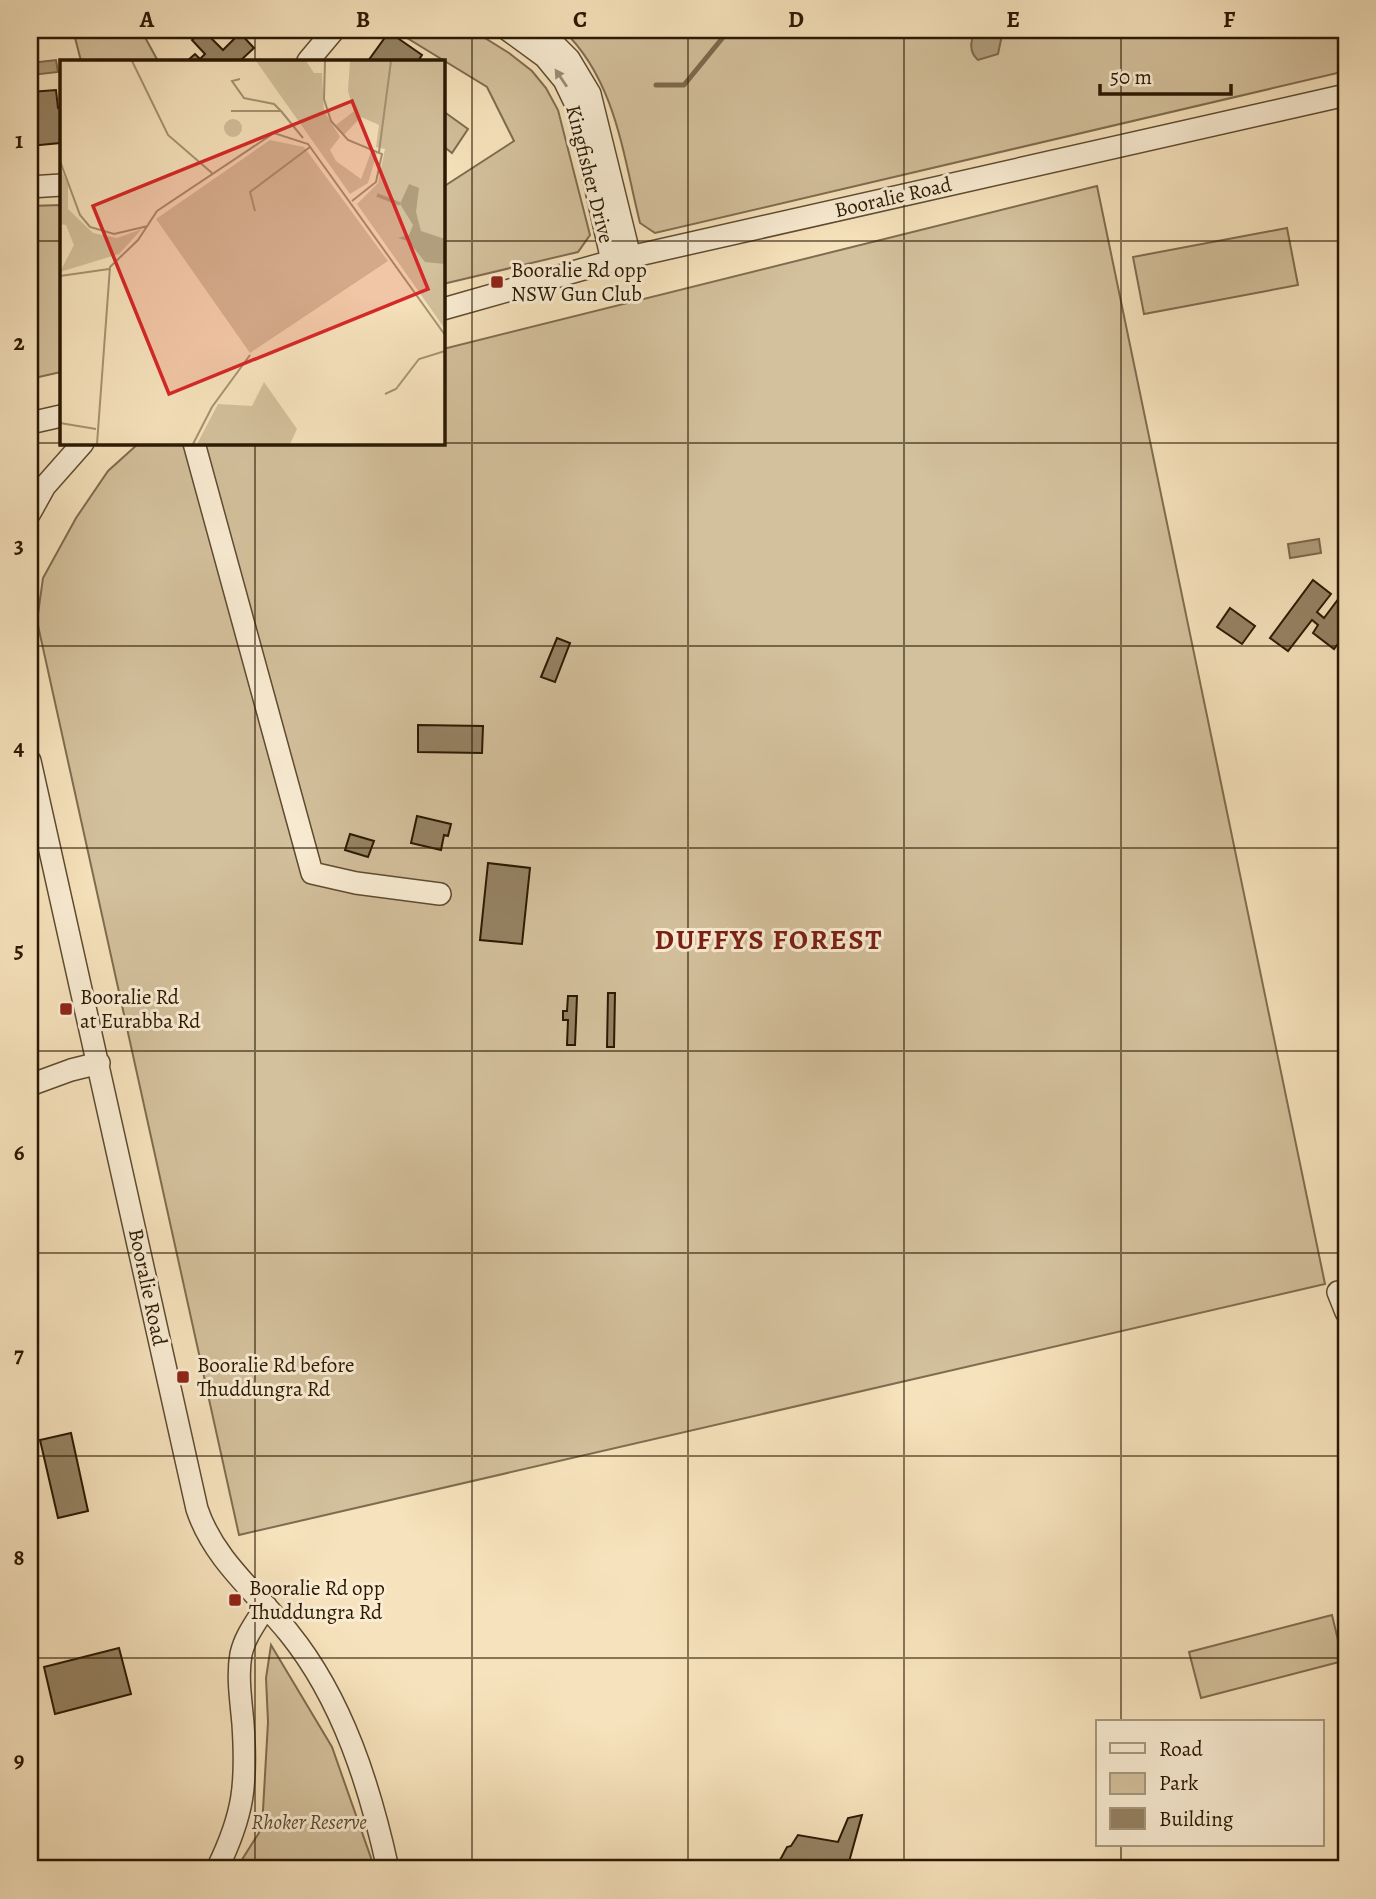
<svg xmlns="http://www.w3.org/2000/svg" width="1376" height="1899" font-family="Alegreya,serif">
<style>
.green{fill:#d3c09c;stroke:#7f6c4f;stroke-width:2}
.water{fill:#b19e7d;stroke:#7b694c;stroke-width:2}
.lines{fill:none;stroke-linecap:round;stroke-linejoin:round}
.stream{stroke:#7b694c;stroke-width:5}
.building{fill:#958263;stroke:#2b1902;stroke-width:2}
.minor-casing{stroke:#5e4b30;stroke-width:24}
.minor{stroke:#f9ecd3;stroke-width:21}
.oneway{fill:#9c8d75}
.grid{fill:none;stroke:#2b1902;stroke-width:2;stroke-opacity:0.55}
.poi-dot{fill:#8f2418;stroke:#f9ecd3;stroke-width:2.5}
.labels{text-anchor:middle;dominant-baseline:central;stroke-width:6;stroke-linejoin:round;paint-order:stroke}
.street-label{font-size:21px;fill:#2b1902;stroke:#f9ecd3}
.poi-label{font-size:21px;fill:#2b1902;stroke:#f9ecd3;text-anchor:start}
.park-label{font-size:21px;font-style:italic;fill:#5d4b30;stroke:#f9ecd3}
.district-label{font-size:28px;font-weight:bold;letter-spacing:2px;fill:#7a1f14;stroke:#f9ecd3}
.inset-river{fill:none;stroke:#b19e7d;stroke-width:3.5}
.inset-road{fill:none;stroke:#a59272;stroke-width:2}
.view{fill:#d62828;fill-opacity:0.15;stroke:#d62828;stroke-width:3.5}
.inset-edge{fill:none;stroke:#2b1902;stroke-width:3.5}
.neatline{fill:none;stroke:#2b1902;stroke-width:2.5}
.grid-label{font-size:23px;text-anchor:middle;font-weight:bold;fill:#2b1902}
</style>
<rect width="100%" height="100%" fill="#f6e2bc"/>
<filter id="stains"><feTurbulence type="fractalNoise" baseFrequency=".00286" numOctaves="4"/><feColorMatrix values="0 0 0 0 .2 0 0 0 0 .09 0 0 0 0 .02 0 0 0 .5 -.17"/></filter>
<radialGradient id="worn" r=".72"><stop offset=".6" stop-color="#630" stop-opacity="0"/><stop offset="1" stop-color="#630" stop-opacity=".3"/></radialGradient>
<!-- green -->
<path class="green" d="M73,30H141L158,61H81Z
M394,30H472L509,53L532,71L546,88L558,110L590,235L578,252L443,284V187L514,141L487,87Z
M563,30H1346V71L655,233L640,223C623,155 616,81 563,30Z
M443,111L468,129L452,153L443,146Z
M1097,186L1325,1284L239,1535L37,621L43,578L76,518L108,471L139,443H443V349Z
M61,205V372L30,379V206Z
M1287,228L1298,285L1144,314L1133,257Z
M1332,1615L1343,1661L1201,1698L1189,1652Z
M271,1645L332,1747L371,1858L370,1869H236L262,1828L268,1722L266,1678Z"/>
<!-- water -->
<path class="water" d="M975,30H1003L998,54L978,60C968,51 971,41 975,30Z
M56,60L58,72L32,75L31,63Z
M1319,539L1321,553L1290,558L1288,544Z"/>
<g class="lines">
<!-- stream -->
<path class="stream" d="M656,85H684L729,30"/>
</g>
<!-- building -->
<path class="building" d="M203,30L223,50L240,33L254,48L240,61H187L195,54L200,59L205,54L192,40Z
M389,32L422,55L418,61H368Z
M56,90L58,108L61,107L60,143L30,146V92Z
M1313,580L1331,594L1317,612L1324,618L1342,594L1346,598V633L1334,649L1313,633L1318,625L1312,620L1288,651L1270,638Z
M1230,608L1255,626L1242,644L1217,627Z
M557,638L570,643L555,682L541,677Z
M418,725L483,726L482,753L418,752Z
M417,816L451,824L448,836L444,835L441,850L411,843Z
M350,834L374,841L368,857L345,850Z
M488,863L530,868L522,944L480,940Z
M608,993H615L614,1047H607Z
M568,996H577L575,1045H567L568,1020H563V1011H567Z
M71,1433L88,1511L58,1518L40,1440Z
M119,1648L131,1694L55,1714L44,1667Z
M862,1815L847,1869H784L779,1862L787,1847L791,1846L798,1835L838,1842L848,1818Z"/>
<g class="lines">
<!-- minor casing -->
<g class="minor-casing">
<path id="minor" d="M508,30L545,57L564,80L578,109L612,261
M540,30L569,59L590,94L630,257
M308,61L334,30
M30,187L61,185
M443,309L612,261L1346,95
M30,423L61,416
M194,443L312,873L356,883L440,894
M30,513L45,486L83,443
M30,761L197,1509C214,1560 256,1592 289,1633C343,1700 370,1787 388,1869
M30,1085L71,1070L99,1063
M1338,1292L1346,1312
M217,1869C244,1814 247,1784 243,1724C241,1701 237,1676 241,1654C245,1636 257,1621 266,1606"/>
</g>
<!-- minor -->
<use href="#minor" class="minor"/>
</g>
<!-- one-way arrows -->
<defs><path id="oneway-solid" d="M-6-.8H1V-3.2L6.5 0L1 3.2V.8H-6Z" transform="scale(1.75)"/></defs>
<use class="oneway" href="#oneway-solid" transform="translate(561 78) rotate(-124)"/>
<!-- grid -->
<path class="grid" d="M255,30V61M472,30V1869M688,30V1869M904,30V1869M1121,30V1722M30,241H61M443,241H1346M30,443H1346M255,443V1869M30,646H1346M30,848H1346M30,1051H1346M30,1253H1346M30,1456H1346M30,1658H1346M1121,1845V1869"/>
<!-- markers -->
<g class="poi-dot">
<rect x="490" y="275" width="14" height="14" rx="3.5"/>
<rect x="59" y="1002" width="14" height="14" rx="3.5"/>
<rect x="176" y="1370" width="14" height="14" rx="3.5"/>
<rect x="228" y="1593" width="14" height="14" rx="3.5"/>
</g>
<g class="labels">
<!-- street labels -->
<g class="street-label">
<text transform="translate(590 174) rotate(76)">Kingfisher Drive</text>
<text transform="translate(893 197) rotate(-13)">Booralie Road</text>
<text transform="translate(148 1287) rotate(78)">Booralie Road</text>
</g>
<!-- poi labels -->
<g class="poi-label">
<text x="511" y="270">Booralie Rd opp<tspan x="511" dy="24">NSW Gun Club</tspan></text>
<text x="80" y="997">Booralie Rd<tspan x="80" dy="24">at Eurabba Rd</tspan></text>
<text x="197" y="1365">Booralie Rd before<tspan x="197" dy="24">Thuddungra Rd</tspan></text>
<text x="249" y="1588">Booralie Rd opp<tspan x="249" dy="24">Thuddungra Rd</tspan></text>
</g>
<!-- park labels -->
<g class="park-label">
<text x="309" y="1822">Rhoker Reserve</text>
</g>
<!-- district labels -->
<g class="district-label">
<text x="769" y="940">DUFFYS FOREST</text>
</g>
</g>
<!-- overview -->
<g transform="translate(60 60)">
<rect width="385" height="385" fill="#f6e2bc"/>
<path d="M196,1H246L254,13H262L264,51L280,77L270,90L276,101L301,119L311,92L317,93L308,123L290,134ZM290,1H385V269L297,144L318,123L325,89L316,87L319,65L301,57L284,75L276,65L294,51L288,31ZM164 68a9 9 0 1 1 18 0a9 9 0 1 1-18 0ZM210,80L244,87L328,201L190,293L96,159ZM0,108L8,124V149L33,173L57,178L82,169L59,194L0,212L14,185L6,165L0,164ZM204,322L237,369L230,384H137L158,344L192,346Z" fill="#d3c09c"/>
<path d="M349,124L359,128L356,152L361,171L385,179V204L365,202L348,181L338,178L349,175L353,165L340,144Z" fill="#b19e7d"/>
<path class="inset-river" d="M317,135L340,144"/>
<path class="inset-road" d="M72,1L108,75L152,113M265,1L264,39L271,61L288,80L322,94L316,122L292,141M171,51H221L214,44L184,38L172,21L180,19M221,51L243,78M319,92L331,1M0,101L20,155L30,167L54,174L88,166M195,151L190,132L250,87M0,216L49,209M325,334L336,329L359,299L385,291M0,363L36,369M37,384L50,207L78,180L97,151L214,73L248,84L385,275M133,384L152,347L190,295"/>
<path class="view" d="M292,41L368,229L109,334L33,146Z"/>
<rect width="385" height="385" class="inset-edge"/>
</g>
<!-- margin -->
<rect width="1376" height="1899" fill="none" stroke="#f6e2bc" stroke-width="77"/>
<!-- legend -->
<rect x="1096" y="1720" width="228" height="126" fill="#f9ecd3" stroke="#a7987f" stroke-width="2"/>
<rect x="1110" y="1743" width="35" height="10" fill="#f9ecd3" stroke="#a7987f" stroke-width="2"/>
<text x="1159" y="1756" font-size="21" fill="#2b1902">Road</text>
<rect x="1110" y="1773" width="35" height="21" fill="#d3c09c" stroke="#a7987f" stroke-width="2"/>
<text x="1159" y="1790" font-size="21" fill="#2b1902">Park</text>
<rect x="1110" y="1808" width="35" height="21" fill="#958263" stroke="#a7987f" stroke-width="2"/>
<text x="1159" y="1826" font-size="21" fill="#2b1902">Building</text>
<!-- scale -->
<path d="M1100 84v10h131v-10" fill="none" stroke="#2b1902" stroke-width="3.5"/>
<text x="1110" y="84" font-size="21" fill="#2b1902" stroke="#f9ecd3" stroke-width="5" paint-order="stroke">50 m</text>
<rect x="38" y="38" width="1300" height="1822" class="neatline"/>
<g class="grid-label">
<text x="147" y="27">A</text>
<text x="363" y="27">B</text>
<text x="580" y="27">C</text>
<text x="796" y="27">D</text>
<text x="1013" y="27">E</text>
<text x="1229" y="27">F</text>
<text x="19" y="148">1</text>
<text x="19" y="350">2</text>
<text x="19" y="553">3</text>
<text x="19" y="755">4</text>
<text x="19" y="957">5</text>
<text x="19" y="1160">6</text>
<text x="19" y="1362">7</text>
<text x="19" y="1565">8</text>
<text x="19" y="1767">9</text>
</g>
<rect width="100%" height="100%" filter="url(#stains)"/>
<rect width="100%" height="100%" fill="url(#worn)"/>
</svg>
